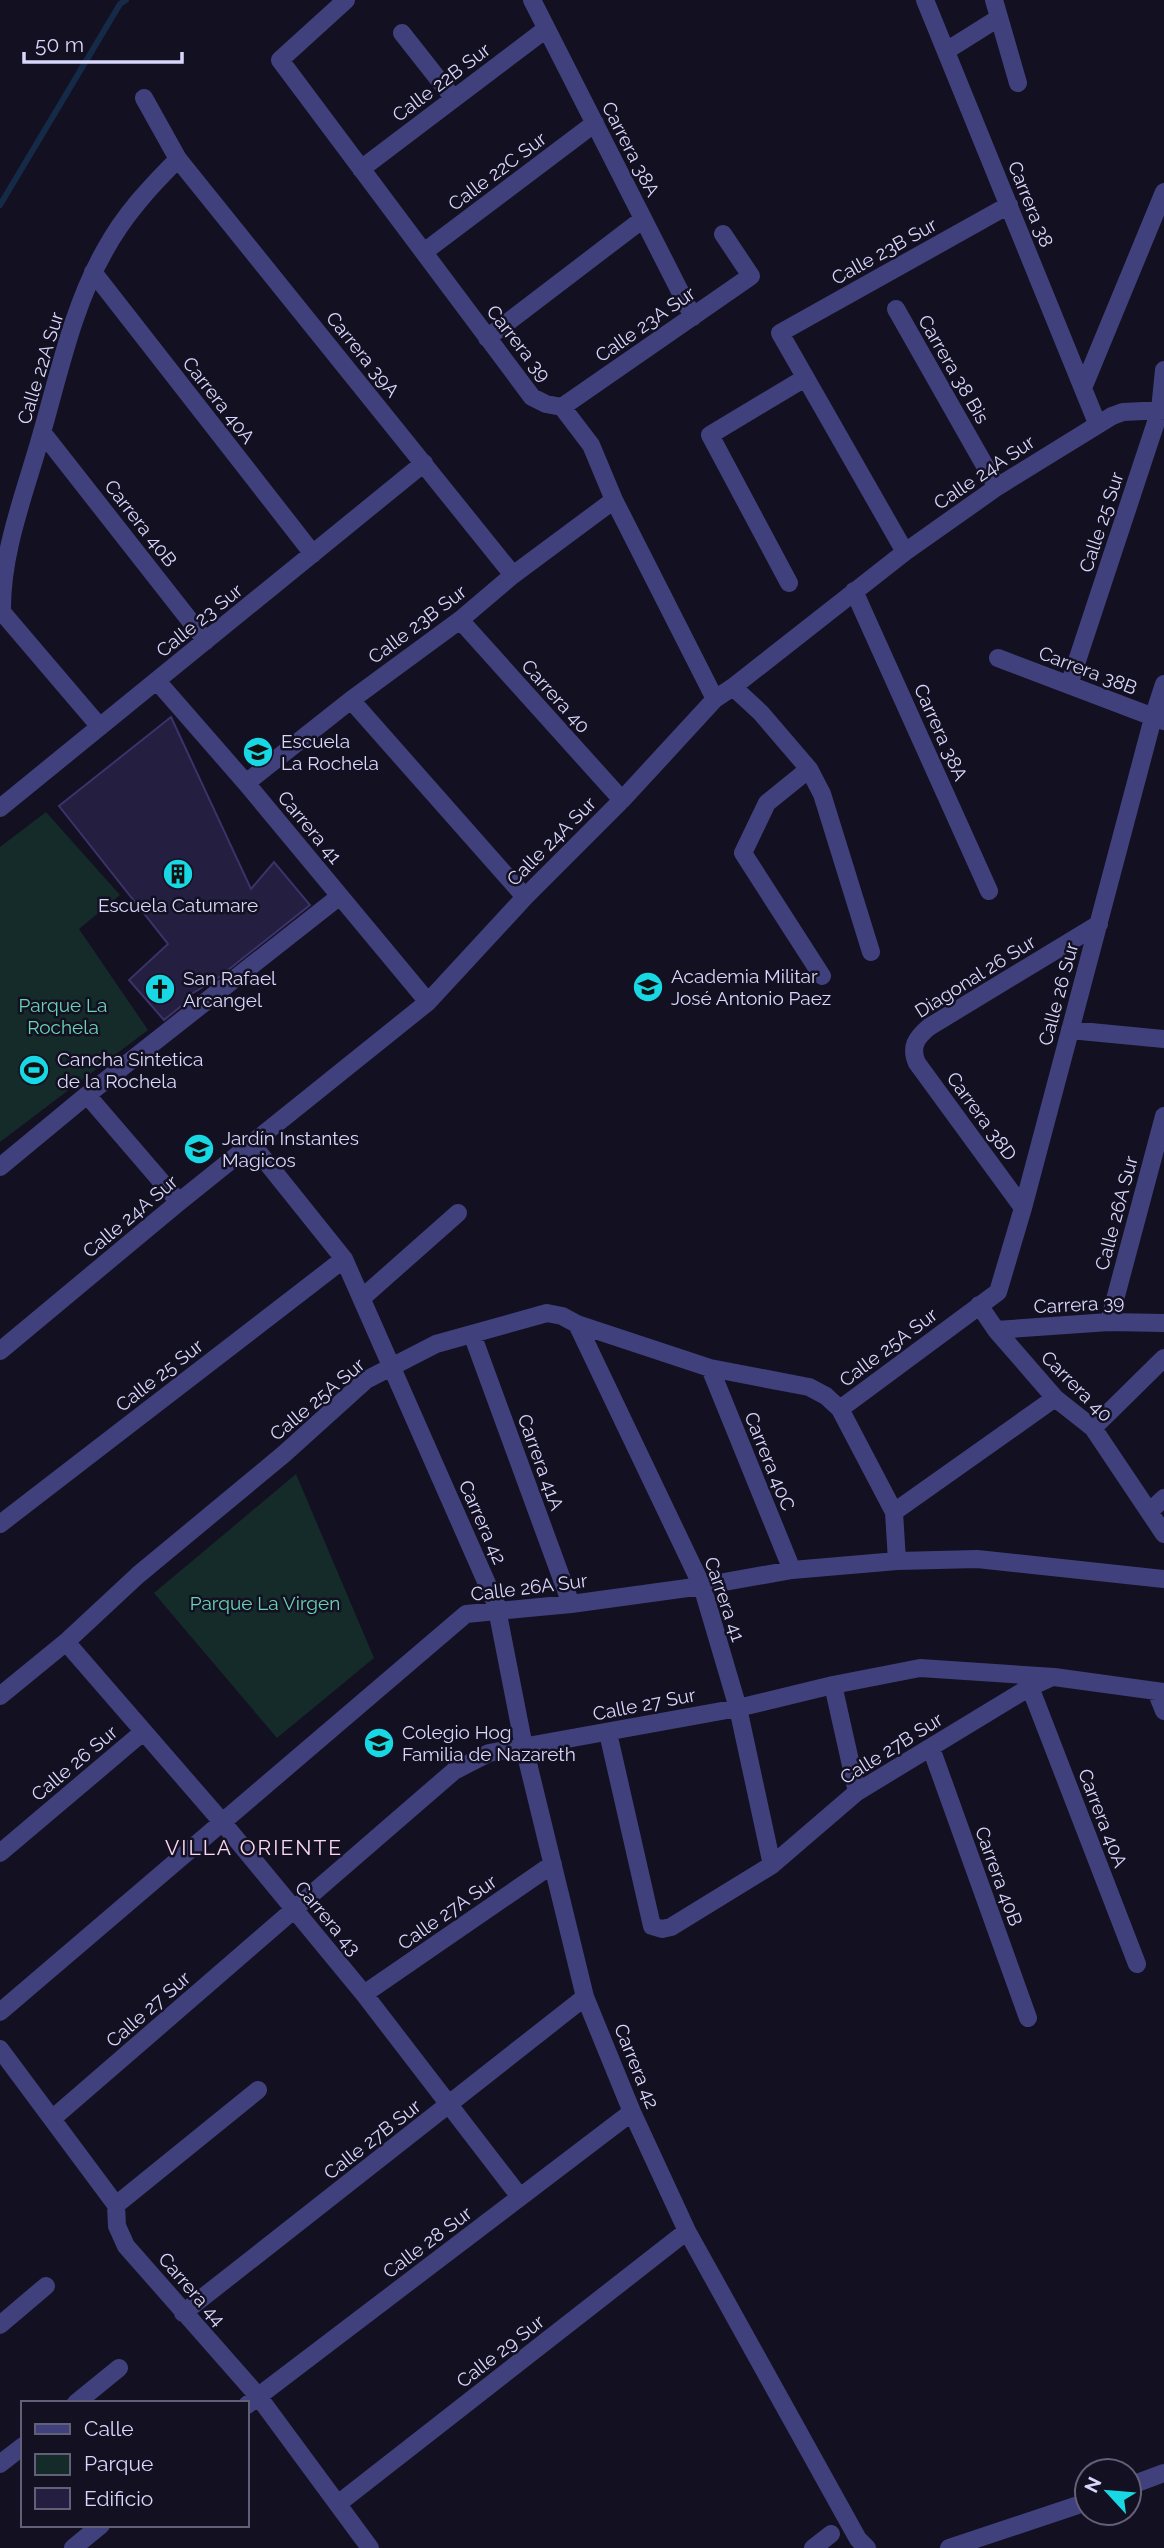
<svg xmlns="http://www.w3.org/2000/svg" width="1164" height="2548" font-family="Raleway,sans-serif">
<style>
.green{fill:#142b29}
.lines{fill:none;stroke-linecap:round;stroke-linejoin:round}
.stream{stroke:#152a47;stroke-width:6}
.building{fill:#241e41;stroke:#3b336a;stroke-width:2}
.minor{stroke:#40417c;stroke-width:18}
.labels{text-anchor:middle;dominant-baseline:central;stroke-width:5;stroke-linejoin:round;paint-order:stroke}
.street-label{font-size:19px;fill:#d8d6fb;stroke:#131022}
.poi-label{font-size:19px;fill:#d8d6fb;stroke:#131022;text-anchor:start}
.park-label{font-size:19px;fill:#69d3b4;stroke:#131022}
.neighbourhood-label{font-size:21px;letter-spacing:2px;fill:#fbd7ef;stroke:#131022}
</style>
<rect width="100%" height="100%" fill="#131022"/>
<!-- green -->
<path class="green" d="M46,812L120,895L79,929L148,1030L0,1142V847Z
M296,1474L374,1658L277,1738L154,1593Z"/>
<g class="lines">
<!-- stream -->
<path class="stream" d="M0,205L120,4L126,0"/>
</g>
<!-- building -->
<path class="building" d="M171,717L251,889L274,862L310,905L218,978L188,996L190,999L164,1020L129,980L168,944L59,806Z"/>
<g class="lines">
<!-- minor -->
<path class="minor" d="M346,0L280,60L532,397L546,404L562,407L591,445L614,500L715,699
M532,0L693,317
M925,0L1097,423
M994,0L1018,83
M402,33L454,99
M946,51L997,19
M144,98L178,159L513,575
M361,169L546,29
M424,252L595,123
M93,272L313,554
M896,309L997,487
M487,338L643,219
M1083,388L1164,192
M562,407L751,276L723,234
M42,432L206,641
M905,552L780,333L1009,205
M789,583L710,435L805,378
M854,591L989,891
M2,612L100,727
M0,615L2,612C1,552 25,493 41,436C59,374 73,306 105,250C124,215 150,187 178,159
M460,620L622,800
M998,658L1164,721
M157,681L246,783L428,1002
M1069,685L1160,410L1164,370
M733,687L761,713L809,769L822,794L871,952
M351,700L525,897
M809,769L767,803L743,853L822,976
M246,783L351,700L460,620L513,575L614,500
M0,808L424,463
M1070,1030L1164,1039
M87,1095L179,1202
M252,1144L344,1259L496,1604L524,1747L585,1997L632,2112L687,2231L858,2539L867,2548
M0,1167L87,1095L340,896
M1023,1208L917,1063C910,1047 916,1038 929,1027L1099,924
M362,1298L458,1213
M979,1305L996,1330L1055,1398L1093,1428L1164,1534
M1109,1322L1164,1116
M577,1324L702,1586L738,1708L772,1865
M996,1330L1109,1322L1164,1323
M472,1334L571,1604
M0,1351L179,1202L428,1002L525,897L622,800L715,699L733,687L905,552L997,487L1112,416L1123,412L1164,410
M710,1368L792,1570
M840,1409L998,1292L1023,1208L1153,718L1164,684
M1093,1428L1164,1358
M1150,1511L1164,1498
M894,1512L1055,1398
M0,1524L344,1259
M66,1642L223,1823L364,1994L520,2197
M833,1685L857,1792
M1030,1687L1137,1964
M1156,1691L1164,1711
M0,1696L66,1642L138,1575L284,1454L366,1380L436,1344L547,1313L562,1316L577,1324L710,1368L809,1387L826,1396L840,1409L894,1512L897,1561
M608,1733L652,1926L662,1929L671,1927L772,1865L857,1792L1030,1687L1050,1678
M931,1748L1028,2018
M0,1853L143,1732
M364,1994L553,1864
M0,2012L466,1614L571,1604L702,1586L792,1570L897,1561L977,1559L1164,1579
M0,2049L116,2205L117,2226L126,2246L258,2396L370,2548
M52,2119L454,1771L489,1753L738,1708L833,1685L920,1668L1054,1677L1164,1692
M116,2205L258,2090
M183,2313L585,1997
M0,2325L46,2286
M76,2403L119,2368
M247,2405L632,2112
M0,2464L23,2446
M1129,2486L1164,2473
M339,2503L687,2231
M73,2548L101,2525
M813,2548L831,2534
M949,2548L1087,2502"/>
</g>
<!-- icons -->
<defs>
<g id="school-disc" transform="scale(1.575)"><circle r="9.5" fill="#18d8e4" stroke="#131022"/><path d="M0-5L7-2L0 1L-7-2ZM-4 1L0 2.5L4 1V4Q0 6-4 4Z" fill="#111"/></g>
<g id="building-disc" transform="scale(1.575)"><circle r="9.5" fill="#18d8e4" stroke="#131022"/><path d="M-4-6H4V6H1V3H-1V6H-4ZM-2.5-4.3h1.7v1.8h-1.7ZM.8-4.3h1.7v1.8H.8ZM-2.5-1h1.7V.8h-1.7ZM.8-1h1.7V.8H.8Z" fill="#111"/></g>
<g id="church-disc" transform="scale(1.575)"><circle r="9.5" fill="#18d8e4" stroke="#131022"/><path d="M-1.2-6h2.4v3.5h3.3v2.4h-3.3V6h-2.4V-.1h-3.3v-2.4h3.3Z" fill="#111"/></g>
<g id="stadium-disc" transform="scale(1.575)"><circle r="9.5" fill="#18d8e4" stroke="#131022"/><path d="M0-5a6.5 5 0 1 0 0 10a6.5 5 0 1 0 0-10ZM-3.5-1.8h7v3.6h-7Z" fill="#111"/></g>
</defs>
<g fill-rule="evenodd">
<use href="#school-disc" x="258" y="752"/>
<use href="#building-disc" x="178" y="874"/>
<use href="#school-disc" x="648" y="987"/>
<use href="#church-disc" x="160" y="989"/>
<use href="#stadium-disc" x="34" y="1070"/>
<use href="#school-disc" x="199" y="1149"/>
<use href="#school-disc" x="379" y="1743"/>
</g>
<g class="labels">
<!-- street labels -->
<g class="street-label">
<text transform="translate(441 82) rotate(-37)">Calle 22B Sur</text>
<text transform="translate(631 149) rotate(63)">Carrera 38A</text>
<text transform="translate(497 171) rotate(-37)">Calle 22C Sur</text>
<text transform="translate(1031 204) rotate(68)">Carrera 38</text>
<text transform="translate(884 251) rotate(-29)">Calle 23B Sur</text>
<text transform="translate(645 324) rotate(-35)">Calle 23A Sur</text>
<text transform="translate(519 343) rotate(52)">Carrera 39</text>
<text transform="translate(363 354) rotate(51)">Carrera 39A</text>
<text transform="translate(40 368) rotate(-73)">Calle 22A Sur</text>
<text transform="translate(954 369) rotate(60)">Carrera 38 Bis</text>
<text transform="translate(219 400) rotate(52)">Carrera 40A</text>
<text transform="translate(984 472) rotate(-34)">Calle 24A Sur</text>
<text transform="translate(1101 522) rotate(-72)">Calle 25 Sur</text>
<text transform="translate(141 523) rotate(52)">Carrera 40B</text>
<text transform="translate(199 620) rotate(-39)">Calle 23 Sur</text>
<text transform="translate(417 624) rotate(-37)">Calle 23B Sur</text>
<text transform="translate(1088 670) rotate(21)">Carrera 38B</text>
<text transform="translate(556 696) rotate(48)">Carrera 40</text>
<text transform="translate(941 732) rotate(66)">Carrera 38A</text>
<text transform="translate(310 827) rotate(50)">Carrera 41</text>
<text transform="translate(551 841) rotate(-45)">Calle 24A Sur</text>
<text transform="translate(975 976) rotate(-32)">Diagonal 26 Sur</text>
<text transform="translate(1058 994) rotate(-75)">Calle 26 Sur</text>
<text transform="translate(982 1116) rotate(54)">Carrera 38D</text>
<text transform="translate(1116 1213) rotate(-75)">Calle 26A Sur</text>
<text transform="translate(130 1216) rotate(-40)">Calle 24A Sur</text>
<text transform="translate(1079 1304) rotate(-3)">Carrera 39</text>
<text transform="translate(888 1347) rotate(-37)">Calle 25A Sur</text>
<text transform="translate(159 1375) rotate(-38)">Calle 25 Sur</text>
<text transform="translate(1077 1386) rotate(45)">Carrera 40</text>
<text transform="translate(317 1399) rotate(-40)">Calle 25A Sur</text>
<text transform="translate(770 1461) rotate(68)">Carrera 40C</text>
<text transform="translate(541 1462) rotate(70)">Carrera 41A</text>
<text transform="translate(483 1522) rotate(66)">Carrera 42</text>
<text transform="translate(529 1587) rotate(-7)">Calle 26A Sur</text>
<text transform="translate(725 1599) rotate(71)">Carrera 41</text>
<text transform="translate(644 1704) rotate(-11)">Calle 27 Sur</text>
<text transform="translate(891 1748) rotate(-32)">Calle 27B Sur</text>
<text transform="translate(74 1763) rotate(-40)">Calle 26 Sur</text>
<text transform="translate(1103 1818) rotate(69)">Carrera 40A</text>
<text transform="translate(999 1876) rotate(70)">Carrera 40B</text>
<text transform="translate(447 1912) rotate(-35)">Calle 27A Sur</text>
<text transform="translate(328 1918) rotate(50)">Carrera 43</text>
<text transform="translate(148 2009) rotate(-41)">Calle 27 Sur</text>
<text transform="translate(637 2066) rotate(68)">Carrera 42</text>
<text transform="translate(372 2139) rotate(-38)">Calle 27B Sur</text>
<text transform="translate(427 2242) rotate(-37)">Calle 28 Sur</text>
<text transform="translate(192 2289) rotate(49)">Carrera 44</text>
<text transform="translate(500 2351) rotate(-38)">Calle 29 Sur</text>
</g>
<!-- poi labels -->
<g class="poi-label">
<text x="281" y="741">Escuela<tspan x="281" dy="22">La Rochela</tspan></text>
<text x="178" y="905" text-anchor="middle">Escuela Catumare</text>
<text x="671" y="976">Academia Militar<tspan x="671" dy="22">José Antonio Paez</tspan></text>
<text x="183" y="978">San Rafael<tspan x="183" dy="22">Arcangel</tspan></text>
<text x="57" y="1059">Cancha Sintetica<tspan x="57" dy="22">de la Rochela</tspan></text>
<text x="222" y="1138">Jardín Instantes<tspan x="222" dy="22">Magicos</tspan></text>
<text x="402" y="1732">Colegio Hog<tspan x="402" dy="22">Familia de Nazareth</tspan></text>
</g>
<!-- park labels -->
<g class="park-label">
<text x="63" y="1005">Parque La<tspan x="63" dy="22">Rochela</tspan></text>
<text x="265" y="1603">Parque La Virgen</text>
</g>
<!-- neighbourhood labels -->
<g class="neighbourhood-label">
<text x="254" y="1847">VILLA ORIENTE</text>
</g>
</g>
<!-- legend -->
<rect x="21" y="2401" width="228" height="126" fill="#131022" stroke="#625f79" stroke-width="2"/>
<rect x="35" y="2424" width="35" height="10" fill="#40417c" stroke="#625f79" stroke-width="2"/>
<text x="84" y="2436" font-size="21" fill="#d8d6fb">Calle</text>
<rect x="35" y="2454" width="35" height="21" fill="#142b29" stroke="#625f79" stroke-width="2"/>
<text x="84" y="2471" font-size="21" fill="#d8d6fb">Parque</text>
<rect x="35" y="2488" width="35" height="21" fill="#241e41" stroke="#625f79" stroke-width="2"/>
<text x="84" y="2506" font-size="21" fill="#d8d6fb">Edificio</text>
<!-- north arrow -->
<g transform="translate(1108 2492) rotate(296)"><circle r="33" fill="#131022" stroke="#625f79" stroke-width="2"/>
<path d="M0-5L12 26L0 18L-12 26Z" fill="#18d8e4"/>
<text y="-10" font-size="19" font-weight="bold" text-anchor="middle" fill="#d8d6fb">N</text>
</g>
<!-- scale -->
<path d="M24 52v10h158v-10" fill="none" stroke="#d8d6fb" stroke-width="3.5"/>
<text x="35" y="52" font-size="21" fill="#d8d6fb" stroke="#131022" stroke-width="5" paint-order="stroke">50 m</text>
</svg>
